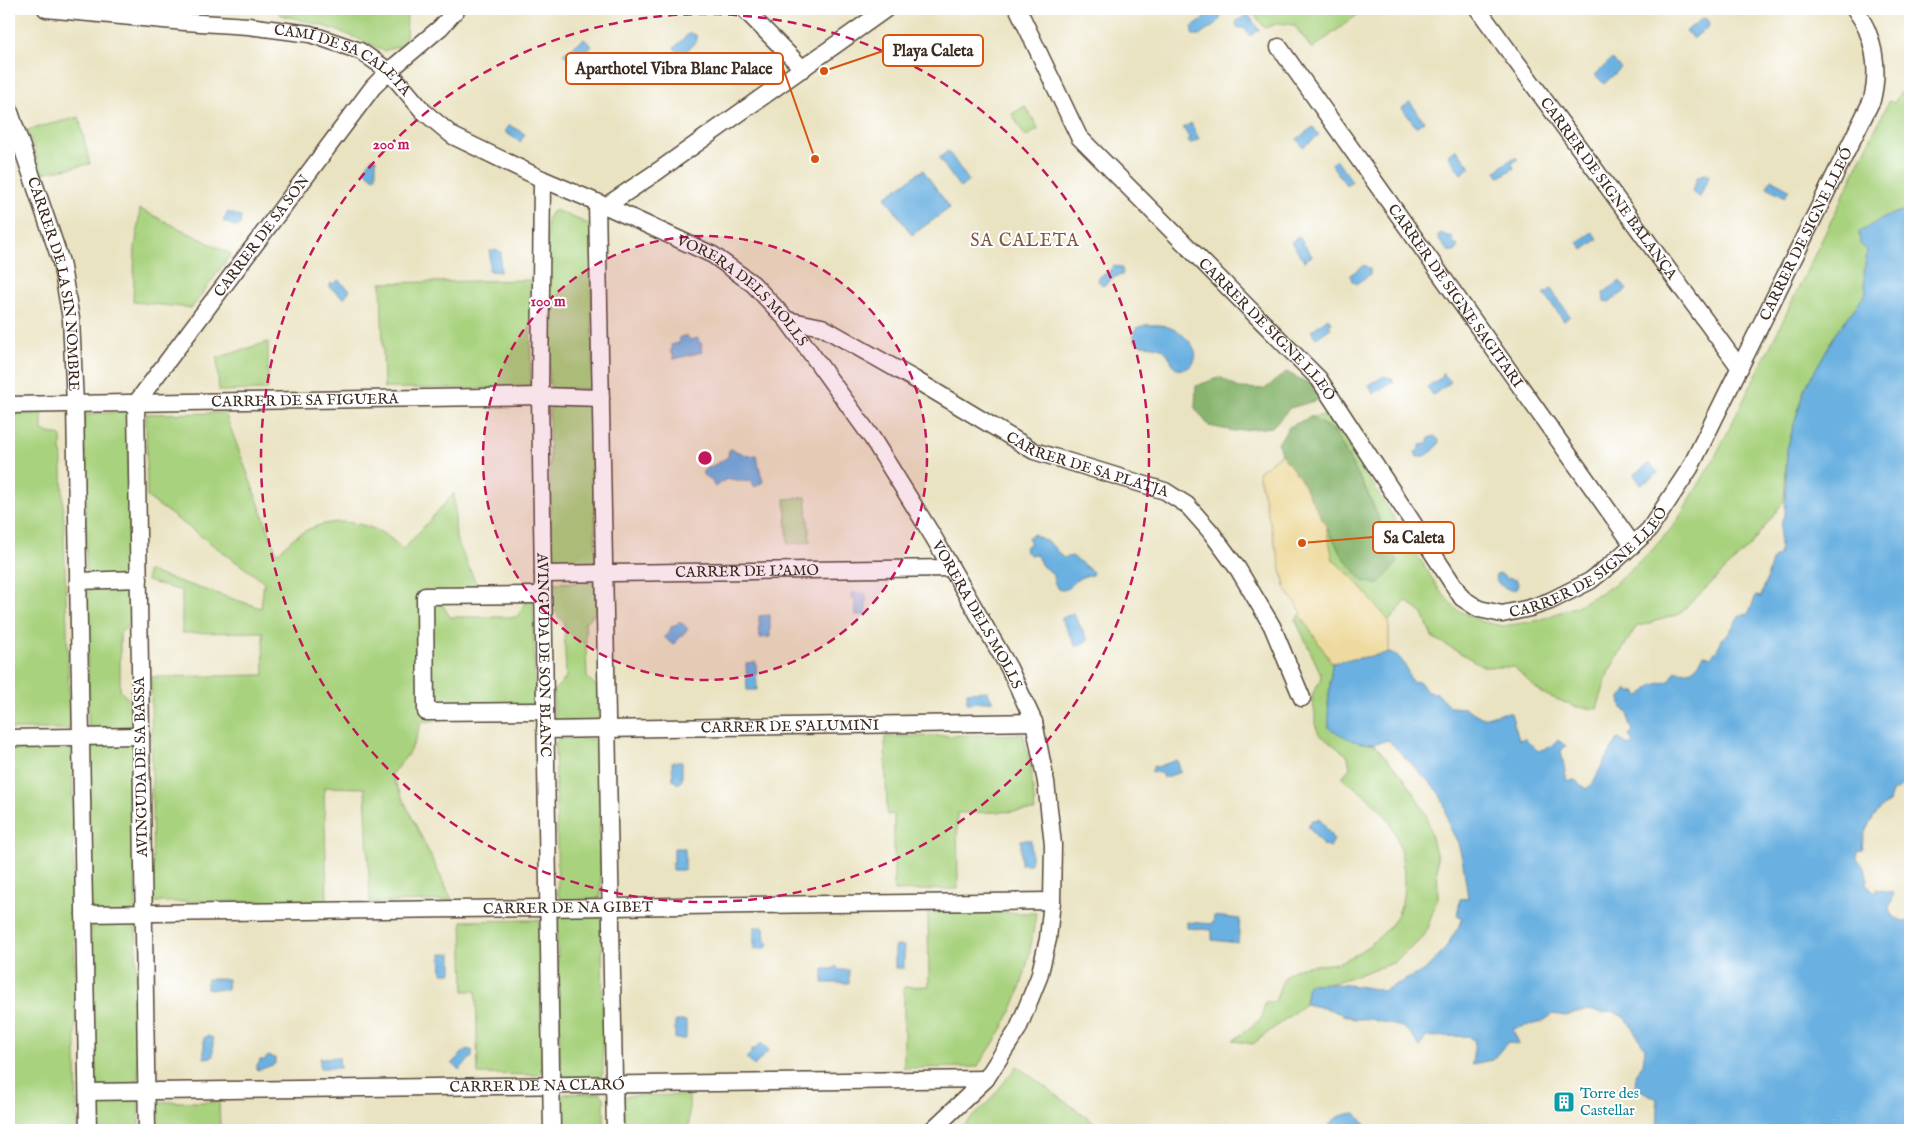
<svg xmlns="http://www.w3.org/2000/svg" width="1919" height="1139" font-family="'IM FELL English',serif">
<style>
.green{fill:#a8d27d;stroke:#727e4e}
.forest{fill:#86b46c;stroke:#606f45}
.sand{fill:#eeda9e;stroke:#94825e}
.water{fill:#6bb1e1;stroke:#536e80}
.lines{fill:none;stroke-linecap:round;stroke-linejoin:round}
.street-casing{stroke:#554637;stroke-width:19}
.street{stroke:#fff;stroke-width:16}
.ring{fill:none;stroke:#c2185b;stroke-width:2.5;stroke-dasharray:9 6}
.labels{text-anchor:middle;dominant-baseline:central;stroke-width:4;stroke-linejoin:round;paint-order:stroke}
.street-label{font-size:15px;fill:#3b2a1e;stroke:#fff}
.culture-label{font-size:15px;fill:#0d838f;stroke:#fff;text-anchor:start}
.quarter-label{font-size:18px;letter-spacing:1px;fill:#7e5746;stroke:#fff}
.centre{fill:#c2185b;stroke:#fff;stroke-width:2.5}
.ring-label{font-size:15px;text-anchor:middle;font-weight:bold;fill:#c2185b;stroke:#fff;stroke-width:4;stroke-linejoin:round;paint-order:stroke}
.leader{fill:none;stroke:#d7540e;stroke-width:2}
.callout-dot{fill:#d7540e;stroke:#fff;stroke-width:2}
.callout{fill:#fff;stroke:#d7540e;stroke-width:2}
.callout-label{font-size:16px;text-anchor:middle;font-weight:bold;fill:#3b2a1e}
</style>
<rect width="100%" height="100%" fill="#fff"/>
<filter id="ink" filterUnits="userSpaceOnUse"><feTurbulence type="fractalNoise" baseFrequency=".02" numOctaves="2"/><feDisplacementMap in="SourceGraphic" scale="10" xChannelSelector="R" yChannelSelector="G"/><feConvolveMatrix kernelMatrix="1 2 1 2 8 2 1 2 1" color-interpolation-filters="sRGB"/></filter>
<filter id="wash" filterUnits="userSpaceOnUse"><feTurbulence type="fractalNoise" baseFrequency=".0096" numOctaves="4" result="noise"/><feDisplacementMap in="SourceGraphic" scale="20" xChannelSelector="R" yChannelSelector="G"/><feGaussianBlur stdDeviation="1.12" result="paint"/><feColorMatrix in="noise" values="0 0 0 0 0 0 0 0 0 0 0 0 0 0 0 0 0 1.4 0 .05"/><feComposite in="paint" operator="in"/></filter>
<g filter="url(#wash)">
<rect width="100%" height="100%" fill="#eae3c2"/>
<!-- green -->
<path class="green" d="M277,9H407L406,44L384,51C347,32 320,24 280,15Z
M1249,9H1365L1312,49L1294,25L1279,23L1265,28Z
M1910,76V208L1885,217C1868,248 1862,256 1866,293L1836,333L1804,390L1787,449L1784,501L1749,547L1679,614L1636,627L1609,671L1597,709L1576,707L1541,693L1514,667H1485L1432,637L1423,614L1406,601L1389,621L1354,579L1333,560L1326,526L1343,557L1398,562L1368,494L1334,431L1310,417L1329,415L1440,591L1456,609L1482,622L1503,626L1536,621L1577,606L1612,586L1652,550L1676,523L1715,457L1772,343L1889,101L1894,103Z
M1025,106L1039,129L1025,137L1012,114Z
M79,117L90,164L42,173L27,130Z
M140,209L231,254L192,308L133,302L135,249Z
M555,210L591,225L593,385L589,389H553L549,384L547,220L551,213Z
M530,280L531,389L384,388L381,283Z
M268,342V390L219,391L217,358Z
M554,405H591L594,408L596,564L591,567L555,566L551,562L549,410Z
M128,411L131,623L120,633V691L133,703L139,1130H94L84,415Z
M42,413V431L61,436L70,729H9V414Z
M225,413L277,553C284,547 290,540 298,535C332,513 376,520 403,550L454,493L456,539L479,590L440,601L450,617H517L527,599L533,600L535,706L444,707L441,721L421,722C416,744 407,758 391,774L452,900L370,903L365,788L324,787L327,901L153,902L151,677L264,675L263,632L182,633V591L147,581V571L261,608L264,582L147,497L146,414Z
M806,497L810,542L788,544L785,499Z
M591,582L597,586V612L585,622L587,677L598,688L599,718L595,722H558L555,719L553,691L566,678L564,622L552,610L551,586L554,583Z
M1300,615L1332,663L1328,705L1353,741L1375,745L1407,782L1426,814L1437,858L1438,897L1424,937L1393,963L1333,983L1308,984L1305,1004L1253,1044L1233,1041L1262,1018L1265,1002H1275C1279,993 1281,978 1290,972C1306,961 1328,968 1345,960C1363,951 1384,936 1395,919C1412,893 1403,838 1385,815C1373,800 1356,789 1342,777L1350,768L1348,756L1319,734L1315,724V715L1312,695L1320,681L1321,674L1295,619Z
M1023,734L1031,767L1035,811L957,813L958,889L894,891V814L887,815L885,737Z
M559,738L595,739L598,742L601,896L597,899L564,900L558,895L555,744Z
M72,749L77,1130H9V750Z
M928,912L1036,913C1027,978 1017,1013 977,1067L904,1068V987L929,986Z
M597,915L602,919L603,1073L600,1078L562,1077L560,1072L557,921L562,916Z
M539,920L542,1072L539,1075L478,1074L476,991H464L462,921Z
M1017,1066L1104,1130H958L986,1105Z
M600,1093L604,1097V1130H561V1098L564,1094Z
M689,1095V1130H624L623,1096Z
M156,1102H219L220,1130H156Z"/>
<!-- forest -->
<path class="forest" d="M1286,372L1312,385L1318,400L1290,408L1272,427L1234,431L1209,426L1195,408L1196,386L1220,377L1239,388L1265,389Z
M1310,417L1334,431L1368,494L1398,562L1378,585L1363,581L1343,557L1299,477L1281,454L1278,443L1289,427Z"/>
<!-- sand -->
<path class="sand" d="M1281,454L1299,477L1326,526L1333,560L1354,579L1389,621V653L1332,663L1300,615L1302,614L1301,611L1286,590L1258,472Z"/>
<!-- water -->
<path class="water" d="M1221,9C1224,24 1209,27 1200,36H1195L1192,34V27L1203,20L1204,16L1201,14L1202,10Z
M1248,14L1259,30L1250,36L1244,28H1238L1236,24L1237,21Z
M1703,18L1708,20L1709,26L1693,39L1686,31Z
M689,33L696,35L697,41L681,56L674,48Z
M584,39L592,46L571,61L563,54Z
M1612,59L1621,68L1604,84L1595,75Z
M1410,102L1424,121L1416,127L1402,108Z
M1191,123L1199,139L1190,144L1187,140L1190,139L1183,128Z
M509,125L525,134L520,142L505,132Z
M1313,127L1319,135L1303,147L1297,139Z
M1457,149L1470,167L1461,174L1448,155Z
M948,151L969,181L960,188L939,158Z
M1514,157L1518,159L1512,164L1514,168L1500,177L1496,171Z
M372,158L376,159V177L374,178L364,170Z
M1337,160L1352,181L1346,185L1331,164Z
M923,170L950,208L912,235L885,197Z
M1708,173L1709,176L1700,197H1698L1692,191L1698,176Z
M1771,179L1789,189L1785,197L1767,187Z
M1910,208V773L1906,780L1909,787L1902,784L1899,789L1892,792L1889,802C1876,810 1859,835 1863,850L1858,851L1857,858L1865,869L1868,880L1866,883L1875,893L1876,889L1894,893L1889,909L1892,916L1901,920L1910,922V1130H1657L1658,1108L1656,1098L1636,1088L1635,1074L1643,1064L1645,1048L1626,1018L1611,1011L1603,1013L1588,1010L1566,1016L1553,1014L1542,1022L1513,1029L1518,1045L1508,1042L1492,1060L1472,1064L1475,1041L1467,1036L1426,1037L1420,1047L1411,1034L1402,1027L1370,1019H1354L1328,1009L1305,1004L1308,984C1334,983 1358,985 1383,991L1425,970L1445,949L1463,919L1457,916L1460,899L1468,898L1463,863L1458,843L1449,826L1445,806L1438,791L1388,740C1363,749 1350,740 1329,728L1328,705L1332,663L1389,653C1404,656 1406,668 1411,681L1420,682L1427,692L1437,693L1450,707L1465,708L1483,718L1500,713H1511L1519,740L1525,738L1538,751L1553,746L1558,740L1566,746L1561,751L1567,781L1575,780L1586,789C1597,781 1595,778 1601,767C1606,757 1613,749 1618,739L1630,746L1633,741L1629,737L1633,730L1629,724V714L1622,708L1620,699L1627,689L1629,692H1637L1639,697L1653,685L1669,681L1676,671C1693,673 1697,668 1704,654L1710,657L1717,650L1722,639L1727,636L1740,615L1748,614L1756,596L1761,597L1773,558L1779,555C1781,541 1778,526 1785,514L1787,449L1804,390L1836,333L1866,293L1864,273L1867,250L1860,244L1859,232L1885,217Z
M228,212L241,217L240,225L236,227L223,221Z
M1592,232L1598,239L1583,250L1578,242Z
M1442,233L1447,236H1452L1453,241L1458,246L1455,252L1448,251L1438,239V235Z
M1299,237L1312,256L1304,261L1291,242Z
M495,250L501,252L500,272L489,271L490,251Z
M1364,265L1370,269V274L1356,284L1352,281L1350,275Z
M1113,266L1121,267L1123,272L1122,275L1114,277L1103,286L1098,281L1099,277L1109,272Z
M338,280L350,290L344,298L329,287L331,283L334,284Z
M1620,281L1627,290L1609,302L1604,301L1603,293Z
M1551,289L1570,316L1564,321L1544,294Z
M1328,318L1332,323L1329,325L1331,328L1316,338L1311,331Z
M1145,325C1153,325 1161,324 1168,327C1182,331 1208,353 1189,367C1186,369 1182,370 1178,369C1170,367 1172,349 1154,346C1143,345 1132,346 1134,331L1137,328Z
M683,336H687L690,340L698,338L699,342L702,344L701,347L702,352L674,359L673,354L670,352L672,349L671,345L679,343L680,338Z
M1443,373L1451,382L1433,395L1427,387L1442,377Z
M1384,376L1393,379V382L1373,394L1369,385Z
M1434,436L1439,440C1439,449 1425,458 1417,457L1415,452L1420,449V445L1427,444L1429,438Z
M731,449L749,456L756,455L763,482L755,487L751,481C742,483 734,477 725,480C720,482 720,485 715,487L711,480L703,475V471C711,466 719,463 728,457L729,450Z
M1650,463L1658,473L1641,485L1634,474Z
M1034,534L1051,544L1063,558L1072,556L1093,572L1092,575C1088,575 1084,576 1080,578C1073,582 1063,599 1055,584C1053,581 1054,577 1052,573L1042,566L1036,554L1030,555L1025,551L1026,546L1031,543L1028,538Z
M1501,574L1506,578L1517,580L1518,585L1516,589L1510,590L1500,585L1495,579L1496,575Z
M851,593H866V615H855V598H851Z
M1073,613L1088,640L1076,647L1061,619Z
M770,615V637L760,638L759,616Z
M680,621L688,629L673,645L664,637L670,631L671,627L675,626Z
M756,662L757,690H747L746,663Z
M987,691L993,701L967,703V692Z
M1177,760L1181,772L1163,778L1161,773L1152,772V769L1154,768L1153,766L1157,767Z
M672,762H682V780L678,784L673,780Z
M1319,818L1334,840L1330,847L1326,846L1324,847L1308,826L1312,820H1316Z
M1021,840H1031V864H1021Z
M674,848H685V870H672V863H674Z
M1214,916L1240,919L1238,943L1212,940V930L1187,928V922L1213,924Z
M754,927H764L765,939L769,944L766,948L754,949Z
M895,946H904V968H895Z
M441,954H452V973H442Z
M836,966L839,970H849V983H823V969H832Z
M207,979H228L227,990L207,989Z
M675,1021H686V1039H675Z
M208,1036L213,1038V1057L204,1058V1038Z
M761,1043L769,1050L754,1066L746,1058L751,1053L752,1049H755Z
M467,1049L473,1051L471,1054L473,1056L459,1070L452,1063Z
M268,1056L275,1058V1064L259,1070L256,1069V1066L259,1063L260,1060H264Z
M339,1057L340,1068H320V1058Z
M1356,1113L1369,1130H1326C1334,1117 1342,1114 1356,1113Z"/>
</g>
<g filter="url(#ink)">
<g class="lines">
<!-- street casing -->
<g class="street-casing">
<g id="street">
<path id="s1" d="M46,9L185,22L248,26L310,34L360,51L389,71L423,111L453,136L542,179L606,206L713,255L753,284L787,320L872,438L934,538L1009,668L1034,722L1046,782L1053,845L1052,901L1048,939L1039,977L1018,1029L986,1079L932,1130"/>
<path d="M744,9L803,69"/>
<path id="s2" d="M1018,9L1079,137L1319,379L1462,598L1479,609L1502,614L1530,608L1550,601L1590,581L1614,562L1649,530L1690,468L1872,100C1880,68 1874,35 1855,9"/>
<path id="s3" d="M1478,9L1740,368"/>
<path id="s4" d="M1279,47L1633,545"/>
<path id="s5" d="M9,109L61,262L71,319L75,404L88,1130"/>
<path id="s6" d="M542,179L540,396L552,1130"/>
<path d="M597,202L615,1130"/>
<path d="M606,206L658,171L886,9"/>
<path id="s7" d="M787,320L822,327L914,379L1034,451L1165,491L1187,505L1210,531L1238,569L1272,626L1302,698"/>
<path id="s8" d="M9,405L540,396L601,398"/>
<path id="s9" d="M543,574L951,568"/>
<path d="M78,581L139,579"/>
<path d="M542,595L425,596L426,712L545,711"/>
<path id="s10" d="M545,730L1034,722"/>
<path d="M9,738L141,736"/>
<path id="s11" d="M84,914L1052,901"/>
<path id="s12" d="M88,1092L986,1079"/>
<path id="s13" d="M147,1130L136,403L373,87L389,71L441,27L457,9"/>
</g>
</g>
<!-- street -->
<use href="#street" class="street"/>
</g>
</g>
<!-- distance rings -->
<circle cx="705" cy="458" r="222" fill="#c2185b" fill-opacity=".12"/>
<g class="ring">
<circle cx="705" cy="458" r="222"/>
<circle cx="705" cy="458" r="444"/>
</g>
<!-- icons -->
<defs>
<g id="building-square" transform="scale(1.125)"><rect x="-9" y="-9" width="18" height="18" rx="4" fill="#0f9aa8" stroke="#fff"/><path d="M-4-6H4V6H1V3H-1V6H-4ZM-2.5-4.3h1.7v1.8h-1.7ZM.8-4.3h1.7v1.8H.8ZM-2.5-1h1.7V.8h-1.7ZM.8-1h1.7V.8H.8Z" fill="#fff"/></g>
</defs>
<g fill-rule="evenodd">
<use href="#building-square" x="1564" y="1102"/>
</g>
<g class="labels">
<!-- street labels -->
<g class="street-label">
<text stroke="none"><textPath href="#s1" startOffset="306">CAMÍ DE SA CALETA</textPath></text>
<text stroke="none"><textPath href="#s3" startOffset="222">CARRER DE SIGNE BALANÇA</textPath></text>
<text stroke="none"><textPath href="#s2" startOffset="1296">CARRER DE SIGNE LLEÓ</textPath></text>
<text stroke="none"><textPath href="#s13" startOffset="936">CARRER DE SA SON</textPath></text>
<text stroke="none"><textPath href="#s5" startOffset="182">CARRER DE LA SIN NOMBRE</textPath></text>
<text stroke="none"><textPath href="#s1" startOffset="776">VORERA DELS MOLLS</textPath></text>
<text stroke="none"><textPath href="#s4" startOffset="305">CARRER DE SIGNE SAGITARI</textPath></text>
<text stroke="none"><textPath href="#s2" startOffset="411">CARRER DE SIGNE LLEÓ</textPath></text>
<text stroke="none"><textPath href="#s8" startOffset="296">CARRER DE SA FIGUERA</textPath></text>
<text stroke="none"><textPath href="#s7" startOffset="336">CARRER DE SA PLATJA</textPath></text>
<text stroke="none"><textPath href="#s2" startOffset="891">CARRER DE SIGNE LLEÓ</textPath></text>
<text stroke="none"><textPath href="#s9" startOffset="204">CARRER DE L'AMO</textPath></text>
<text stroke="none"><textPath href="#s1" startOffset="1181">VORERA DELS MOLLS</textPath></text>
<text stroke="none"><textPath href="#s6" startOffset="476">AVINGUDA DE SON BLANC</textPath></text>
<text stroke="none"><textPath href="#s10" startOffset="245">CARRER DE S'ALUMINI</textPath></text>
<text transform="translate(141 767) rotate(-91)">AVINGUDA DE SA BASSA</text>
<text stroke="none"><textPath href="#s11" startOffset="484">CARRER DE NA GIBET</textPath></text>
<text stroke="none"><textPath href="#s12" startOffset="449">CARRER DE NA CLARÓ</textPath></text>
</g>
<!-- culture labels -->
<g class="culture-label">
<text x="1580" y="1093">Torre des<tspan x="1580" dy="17">Castellar</tspan></text>
</g>
<!-- quarter labels -->
<g class="quarter-label">
<text x="1025" y="241">SA CALETA</text>
</g>
</g>
<circle cx="705" cy="458" r="8" class="centre"/>
<g class="ring-label">
<text x="391" y="149">200 m</text>
<text x="548" y="306">100 m</text>
</g>
<!-- callouts -->
<path class="leader" d="M824 71L883 51M815 159L783 68M1302 543L1373 537"/>
<g class="callout-dot">
<circle cx="824" cy="71" r="5"/>
<circle cx="815" cy="159" r="5"/>
<circle cx="1302" cy="543" r="5"/>
</g>
<g class="callout">
<rect x="883" y="35" width="100" height="31" rx="5"/>
<rect x="566" y="53" width="217" height="31" rx="5"/>
<rect x="1373" y="522" width="81" height="31" rx="5"/>
</g>
<g class="callout-label">
<text x="933" y="56">Playa Caleta</text>
<text x="674" y="74">Aparthotel Vibra Blanc Palace</text>
<text x="1414" y="543">Sa Caleta</text>
</g>
<!-- margin -->
<rect width="1919" height="1139" fill="none" stroke="#fff" stroke-width="30"/>
</svg>
